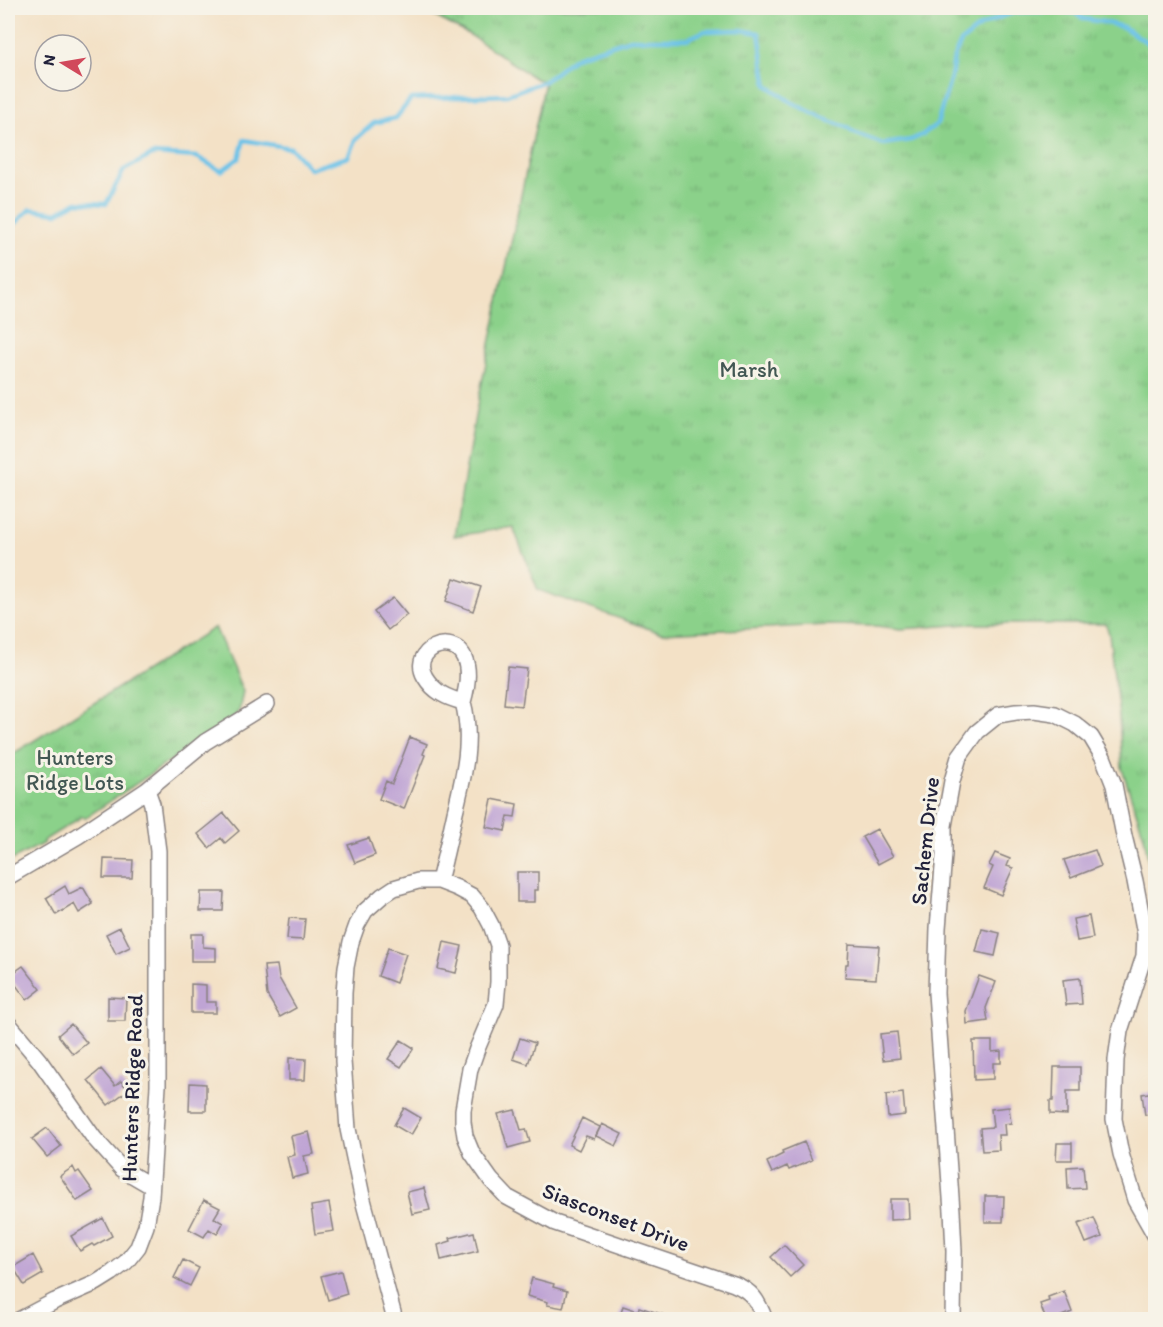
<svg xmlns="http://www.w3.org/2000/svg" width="1163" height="1327" font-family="Itim,sans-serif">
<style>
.grass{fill:url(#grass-tufts);stroke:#567a62;stroke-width:1.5}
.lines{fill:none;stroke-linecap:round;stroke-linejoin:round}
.stream{stroke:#6bc2e8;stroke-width:4.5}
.building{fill:#bfa4d4}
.street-casing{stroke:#8a8280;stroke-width:18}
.street{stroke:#fff;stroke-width:15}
.labels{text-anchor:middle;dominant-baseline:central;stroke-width:6;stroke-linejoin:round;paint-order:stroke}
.park-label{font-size:22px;fill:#425753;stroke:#f7f3e8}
.street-label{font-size:22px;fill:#22223b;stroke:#f7f3e8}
</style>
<defs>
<pattern id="grass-tufts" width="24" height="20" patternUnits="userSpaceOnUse" patternTransform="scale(1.5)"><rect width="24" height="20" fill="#8bd18a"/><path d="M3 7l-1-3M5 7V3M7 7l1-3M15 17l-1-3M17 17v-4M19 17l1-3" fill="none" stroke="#78b378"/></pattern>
</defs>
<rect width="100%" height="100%" fill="#f7f3e8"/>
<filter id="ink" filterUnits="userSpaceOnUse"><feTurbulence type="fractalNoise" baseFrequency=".0167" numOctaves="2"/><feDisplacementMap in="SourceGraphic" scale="12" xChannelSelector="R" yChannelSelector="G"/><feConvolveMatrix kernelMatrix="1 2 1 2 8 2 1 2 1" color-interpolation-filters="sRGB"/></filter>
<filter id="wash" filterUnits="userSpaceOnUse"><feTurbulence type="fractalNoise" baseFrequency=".008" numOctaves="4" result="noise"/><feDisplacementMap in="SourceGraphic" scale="24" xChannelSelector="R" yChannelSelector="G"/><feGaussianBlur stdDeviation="1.35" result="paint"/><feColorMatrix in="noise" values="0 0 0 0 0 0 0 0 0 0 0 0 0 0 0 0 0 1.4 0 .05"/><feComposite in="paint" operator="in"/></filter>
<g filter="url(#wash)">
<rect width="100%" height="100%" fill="#f3e1c6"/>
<!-- grass -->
<path class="grass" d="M419,8H1155V899L1144,836L1122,769L1119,716L1109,634L1106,624H969L901,629L877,626L828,625L661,633L538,590L513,527L454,536L476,411L545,81L536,79L470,35Z
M215,627L243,691L239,712L234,718L85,818L83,816L43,841L44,843L8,862V757Z"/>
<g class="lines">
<!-- stream -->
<path class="stream" d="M8,231L30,209L57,213L77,202L106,204L124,170L154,154L197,157L221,171L239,158L244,140L291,148L310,169L348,157L355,140L374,123L396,118L411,99L507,95L545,81L575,57L630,39H687L705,31L741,30L759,33C762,50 763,68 767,85L791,102L822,118L846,127L854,133L883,144L911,140L922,135L937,124L951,77L954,57L961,42L981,26L1003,16L1016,12L1060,11L1075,13L1084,19L1103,22L1123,27L1156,48"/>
</g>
<g id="blocks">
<!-- building -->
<path class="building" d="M454,578L481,587L473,611L446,601Z
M393,598L407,615L388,630L374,612Z
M508,667L527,669L522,706L504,704Z
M410,737L427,744L423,754L425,755L404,809L379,799L386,781L392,784Z
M492,799L517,804L515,817L508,816L505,831L486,827Z
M224,813L239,831L225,843L221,838L209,848L198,834Z
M877,829L893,856L878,864L862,837Z
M369,838L375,855L355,863L348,845Z
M1095,850L1101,866L1071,878L1064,860Z
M995,853L1010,859L1007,866L1013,868L1001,895L984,888L993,867L989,865Z
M104,859L133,860L132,878H103Z
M517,872H538V890H534V902H517Z
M65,886L69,894L83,887L93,904L79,913L74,904L56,915L46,898Z
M201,892H224L223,911H200Z
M1089,916L1093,938L1077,941L1073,919Z
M289,918L305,919L303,940L287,939Z
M120,927L130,947L116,954L106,934Z
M982,929L1000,933L995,956L976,952Z
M191,934H203V947L216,948V961H191Z
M444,942L462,946L456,973L438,969Z
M849,944L879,946L876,979L845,977L846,964H848Z
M388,948L406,954L396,983L378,976Z
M277,965L279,978L296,1008L280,1017L267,995L264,966Z
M23,966L41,989L27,1000L9,976Z
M979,976L996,982L986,1008L988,1021L967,1024L966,1011Z
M1080,978L1082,1004L1066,1005L1063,980Z
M191,984L206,985V1002H216V1013H191Z
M108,997L126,998L125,1021H108Z
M71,1024L87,1043L73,1054L58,1035Z
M897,1032L900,1058L883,1060L880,1034Z
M520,1038L535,1043L528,1064L513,1059Z
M401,1040L414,1048L401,1067L388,1059Z
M973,1041H992V1052L1001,1051V1063H993V1079L974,1080Z
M289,1058L306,1059L305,1080H289Z
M1054,1067H1080V1091H1067V1115L1050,1114V1101H1053Z
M101,1069L115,1086L121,1081L128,1090L108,1105L88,1080Z
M190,1083L206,1084V1111H189Z
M1155,1092V1113L1145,1115L1142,1094Z
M903,1093L905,1115L888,1117L886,1095Z
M1009,1107L1011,1123L1004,1124L1005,1135H998L999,1150L982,1151L980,1128L993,1127L991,1109Z
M404,1108L421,1118L411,1135L394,1125Z
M515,1110L521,1130L526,1129L530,1142L508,1148L498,1114Z
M582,1118L600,1127L594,1139L586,1136L579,1150L569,1145Z
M602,1124L622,1134L616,1146L596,1136Z
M47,1128L61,1146L47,1157L32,1139Z
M309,1132L314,1154L304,1156L308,1174L292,1178L287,1157L295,1155L291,1136Z
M804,1142L812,1160L789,1170L787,1166L772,1173L767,1162L783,1154L782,1151Z
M1057,1143H1072V1160H1056Z
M1083,1166L1085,1188L1068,1189L1067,1167Z
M73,1167L76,1173L79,1171L93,1191L77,1201L60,1176Z
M424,1188L430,1210L412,1214L407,1192Z
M985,1196H1004L1003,1222H985Z
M890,1199H908L909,1219L890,1220Z
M204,1200L220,1208L214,1218L223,1223L217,1234L209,1229L204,1237L189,1229Z
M329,1203L334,1231L315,1234L311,1206Z
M103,1218L112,1236L94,1246L92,1244L80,1251L71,1236Z
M1094,1218L1102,1237L1086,1243L1078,1224Z
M474,1232L478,1251L441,1260L438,1245L451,1241L450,1238Z
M784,1245L803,1265L790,1277L771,1257Z
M33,1255L43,1274L24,1285L13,1267Z
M183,1260L199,1268L190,1286L174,1278Z
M341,1271L347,1294L328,1300L321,1276Z
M532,1278L554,1284L553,1287L567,1291L563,1308L547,1305L548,1302L527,1296Z
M1064,1291L1072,1312L1051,1320H1046L1040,1304L1049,1301L1048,1297Z
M623,1306L638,1311L639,1307L671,1317V1320H619Z"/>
</g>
</g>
<g filter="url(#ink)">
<use href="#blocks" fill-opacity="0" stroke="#8a8280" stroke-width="1.5"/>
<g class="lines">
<!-- street casing -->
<g class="street-casing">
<path id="street" d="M8,877L78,836L147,790L205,742L267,704
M439,881C445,858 450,835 455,812C464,775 473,740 463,702C447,698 434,692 425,677C404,642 487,618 463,702
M8,1023L39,1060L94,1138L122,1169L151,1186
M19,1320L55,1301L96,1283L112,1273L126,1262L138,1247L146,1226L151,1197L158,1086V851L152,804L147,790
M395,1320L362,1196L348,1129L343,1061L344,993L346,967L351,942L357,925L365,911L382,896L394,888L418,881H439L457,888L472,896L482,908L491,925L498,945V982L496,1004L477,1049L470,1069L463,1110V1122L465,1136L472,1153L491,1180L507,1197L555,1223L734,1284C752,1291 758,1301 765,1320
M953,1320L954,1251L952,1211L936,993L938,928L944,855V826L952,781L959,757L977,732L998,715L1016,712L1034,711L1055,714L1075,724L1091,737L1103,757L1114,785L1124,836L1135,881L1145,934L1144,956L1120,1031L1116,1060L1114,1119L1121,1154L1135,1200L1156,1237"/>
</g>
<!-- street -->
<use href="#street" class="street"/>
</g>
</g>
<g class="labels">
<!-- park labels -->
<g class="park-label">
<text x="749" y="369">Marsh</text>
<text x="75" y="757">Hunters<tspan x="75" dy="25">Ridge Lots</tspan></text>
</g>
<!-- street labels -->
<g class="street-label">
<text transform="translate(925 841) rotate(-84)">Sachem Drive</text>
<text transform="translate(132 1088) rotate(-88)">Hunters Ridge Road</text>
<text transform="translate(616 1217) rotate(21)">Siasconset Drive</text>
</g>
</g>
<!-- margin -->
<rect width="1163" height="1327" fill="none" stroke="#f7f3e8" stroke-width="30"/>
<!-- north arrow -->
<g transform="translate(63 63) rotate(281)"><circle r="28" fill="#f7f3e8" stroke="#a29fa3" stroke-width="1.5"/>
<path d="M0-4.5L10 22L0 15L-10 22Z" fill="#d1495b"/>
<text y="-9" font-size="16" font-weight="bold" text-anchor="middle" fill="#22223b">N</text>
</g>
</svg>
